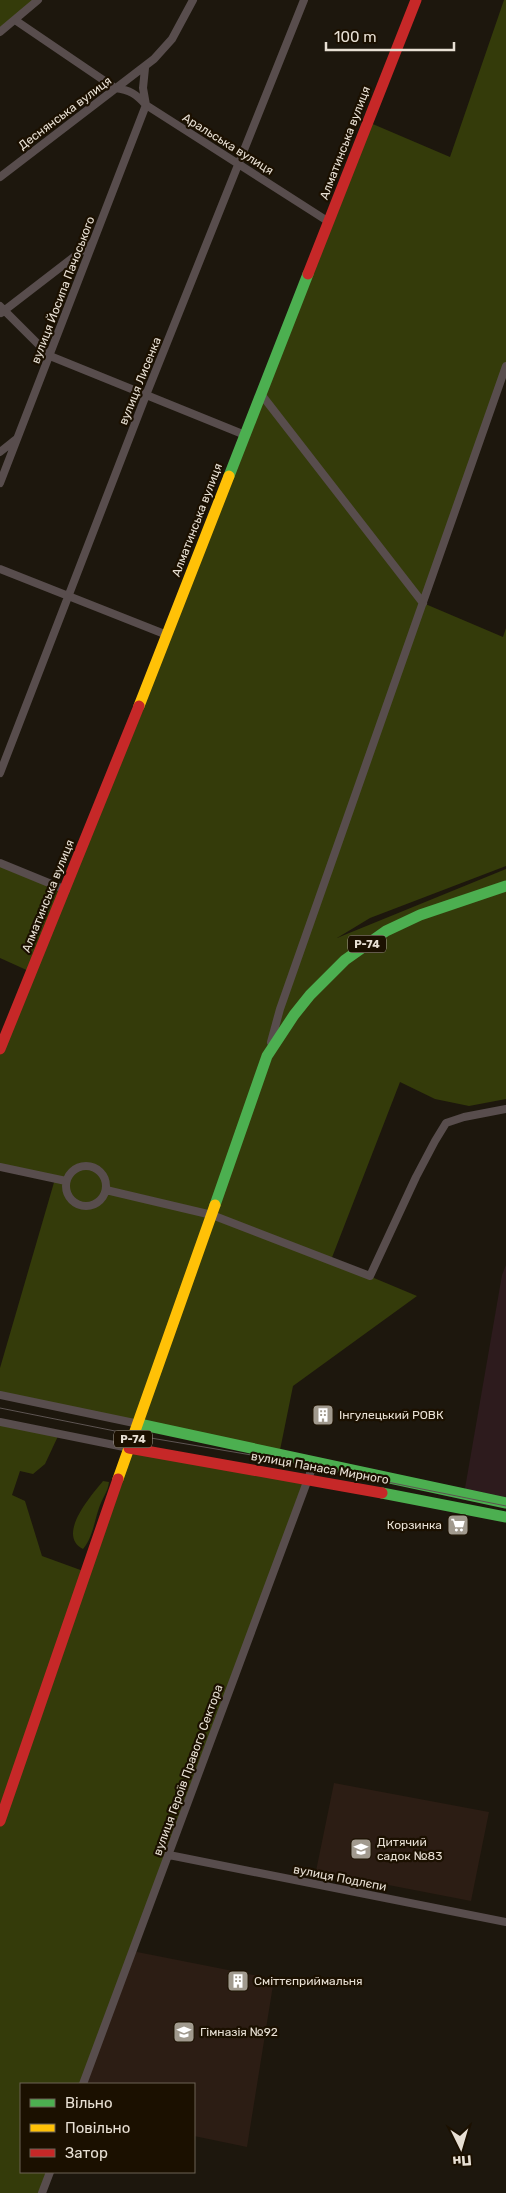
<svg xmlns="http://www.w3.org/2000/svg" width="506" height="2193" font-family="Rubik,sans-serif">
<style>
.education{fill:#2c1d14}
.medical{fill:#2d1b1d}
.green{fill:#343b0a}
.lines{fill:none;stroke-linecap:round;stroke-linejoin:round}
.street{stroke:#584d4d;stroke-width:8}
.fast{stroke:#4caf50;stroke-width:11}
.slow{stroke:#ffc107;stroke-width:11}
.jam{stroke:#c62828;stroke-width:11}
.tram{stroke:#5d5452;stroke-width:1}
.labels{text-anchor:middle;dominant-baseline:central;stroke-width:4.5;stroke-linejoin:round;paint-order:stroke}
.shield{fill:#1b1000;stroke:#aaa294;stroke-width:1}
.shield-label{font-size:11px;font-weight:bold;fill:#e8e0d4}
.street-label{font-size:12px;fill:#e8e0d4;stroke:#1b1000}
.poi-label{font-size:12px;fill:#e8e0d4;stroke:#1b1000;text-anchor:start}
</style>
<rect width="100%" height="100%" fill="#1d170d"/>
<!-- education -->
<path class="education" d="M334,1783L489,1812L471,1901L316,1871Z
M132,1951L274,1979L247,2147L194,2136V2084H83Z"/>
<!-- medical -->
<path class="medical" d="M506,1265V1503L464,1494L502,1275Z"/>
<!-- green -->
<path class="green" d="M0,0H38L0,32Z
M504,0H506V366L423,603L503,637L506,628V866L370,918L337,938L506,869V1099L469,1106L435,1099L400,1082L331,1260L417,1296L293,1386L279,1455L0,1395V1368L55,1179L0,1167V1049L31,972L0,958V863L65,890L368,122L450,157Z
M0,1422L59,1434L45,1464L33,1474L20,1471L12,1495L25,1501L42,1556L86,1572L129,1448L308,1479L83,2084H21V2172H50L42,2193H0Z
M103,1481L109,1482C108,1492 102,1498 99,1508C94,1522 93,1537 83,1549C56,1535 91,1496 103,1481Z"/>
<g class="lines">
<!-- street -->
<path class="street" d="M0,32L38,0
M145,68L143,88L146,105L329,222
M0,177L154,59L172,39L193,0
M0,306L50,356L245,435
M1,313L92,243
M261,394L423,603
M0,452L15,440
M0,483L146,105C136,94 130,90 115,88L15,20
M0,569L167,635
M0,773L146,395L304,0
M0,863L66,890
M271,1042L280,1009L506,366
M66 1186a20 20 0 1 1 40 0a20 20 0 1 1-40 0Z
M0,1167L66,1181
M106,1190L212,1215L370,1276L416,1177L435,1141L446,1123L464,1117L506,1109
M0,1395L139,1424
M0,1422L129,1448
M169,1855L506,1922
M83,2084L314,1463
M42,2193L50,2172"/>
<!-- fast -->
<path class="fast" d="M229,476L308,274
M215,1205L267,1056L294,1015L310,995L345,960L386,931L420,915L506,886
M139,1424L506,1503
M382,1493L506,1517"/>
<!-- slow -->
<path class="slow" d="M139,706L229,476
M118,1479L215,1205"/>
<!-- jam -->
<path class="jam" d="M308,274L416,0
M0,1049L139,706
M129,1448L382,1493
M0,1821L118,1479"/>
<!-- tram -->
<path class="tram" d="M0,1408L145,1437L269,1458L506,1506"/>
</g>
<!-- icons -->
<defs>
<g id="building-square" transform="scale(1.125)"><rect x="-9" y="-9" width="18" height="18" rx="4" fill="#a19a8e" stroke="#1b1000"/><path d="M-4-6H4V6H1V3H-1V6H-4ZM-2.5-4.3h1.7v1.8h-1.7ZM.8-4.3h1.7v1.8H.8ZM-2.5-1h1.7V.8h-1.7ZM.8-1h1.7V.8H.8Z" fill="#fff"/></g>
<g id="supermarket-square" transform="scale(1.125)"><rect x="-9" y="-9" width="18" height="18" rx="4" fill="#a19a8e" stroke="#1b1000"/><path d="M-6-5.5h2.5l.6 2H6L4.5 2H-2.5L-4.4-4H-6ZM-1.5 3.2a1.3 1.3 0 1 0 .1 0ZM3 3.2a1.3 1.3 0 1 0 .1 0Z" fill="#fff"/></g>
<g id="school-square" transform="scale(1.125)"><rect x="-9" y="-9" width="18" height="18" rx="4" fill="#a19a8e" stroke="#1b1000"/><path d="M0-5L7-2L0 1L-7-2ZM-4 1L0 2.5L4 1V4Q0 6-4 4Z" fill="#fff"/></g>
</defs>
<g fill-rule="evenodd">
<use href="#building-square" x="323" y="1415"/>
<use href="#supermarket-square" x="458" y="1525"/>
<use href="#school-square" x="361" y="1849"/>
<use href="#building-square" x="238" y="1981"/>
<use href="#school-square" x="184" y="2032"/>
</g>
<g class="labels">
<!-- shield labels -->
<g class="shield">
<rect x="348" y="935.5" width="38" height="17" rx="4"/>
<rect x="114" y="1430.5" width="38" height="17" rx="4"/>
</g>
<g class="shield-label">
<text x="367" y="944">Р-74</text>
<text x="133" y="1439">Р-74</text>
</g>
<!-- street labels -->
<g class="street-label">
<text transform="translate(65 113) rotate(-37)">Деснянська вулиця</text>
<text transform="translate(345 143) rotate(-69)">Алматинська вулиця</text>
<text transform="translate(228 144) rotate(32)">Аральська вулиця</text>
<text transform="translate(63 290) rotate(-69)">вулиця Йосипа Пачоського</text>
<text transform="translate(140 381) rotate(-68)">вулиця Лисенка</text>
<text transform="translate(197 520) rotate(-69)">Алматинська вулиця</text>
<text transform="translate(48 896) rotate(-68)">Алматинська вулиця</text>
<text transform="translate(320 1468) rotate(10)">вулиця Панаса Мирного</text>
<text transform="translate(188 1770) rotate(-70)">вулиця Героїв Правого Сектора</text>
<text transform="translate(340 1878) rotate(11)">вулиця Подлєпи</text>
</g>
<!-- poi labels -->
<g class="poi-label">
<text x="339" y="1415">Інгулецький РОВК</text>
<text x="442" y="1525" text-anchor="end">Корзинка</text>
<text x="377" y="1842">Дитячий<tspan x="377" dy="14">садок №83</tspan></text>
<text x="254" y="1981">Сміттєприймальня</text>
<text x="200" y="2032">Гімназія №92</text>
</g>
</g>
<!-- legend -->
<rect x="20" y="2083" width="175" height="90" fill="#1b1000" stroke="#6d6355"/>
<rect x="30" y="2099" width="25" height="8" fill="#4caf50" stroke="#6d6355"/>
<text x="65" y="2108" font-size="15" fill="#e8e0d4">Вільно</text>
<rect x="30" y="2124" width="25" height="8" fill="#ffc107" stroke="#6d6355"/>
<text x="65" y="2133" font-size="15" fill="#e8e0d4">Повільно</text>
<rect x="30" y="2149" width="25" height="8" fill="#c62828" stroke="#6d6355"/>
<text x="65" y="2158" font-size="15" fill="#e8e0d4">Затор</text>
<!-- north arrow -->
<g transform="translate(461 2148) rotate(175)" stroke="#1b1000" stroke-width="4" paint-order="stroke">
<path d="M0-4L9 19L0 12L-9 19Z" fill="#e8e0d4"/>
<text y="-8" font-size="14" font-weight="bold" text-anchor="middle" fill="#e8e0d4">Пн</text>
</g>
<!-- scale -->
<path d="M326 42v8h128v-8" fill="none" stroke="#e8e0d4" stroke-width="2.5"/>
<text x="334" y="42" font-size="15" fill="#e8e0d4" stroke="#1b1000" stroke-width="4" paint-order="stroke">100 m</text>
</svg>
